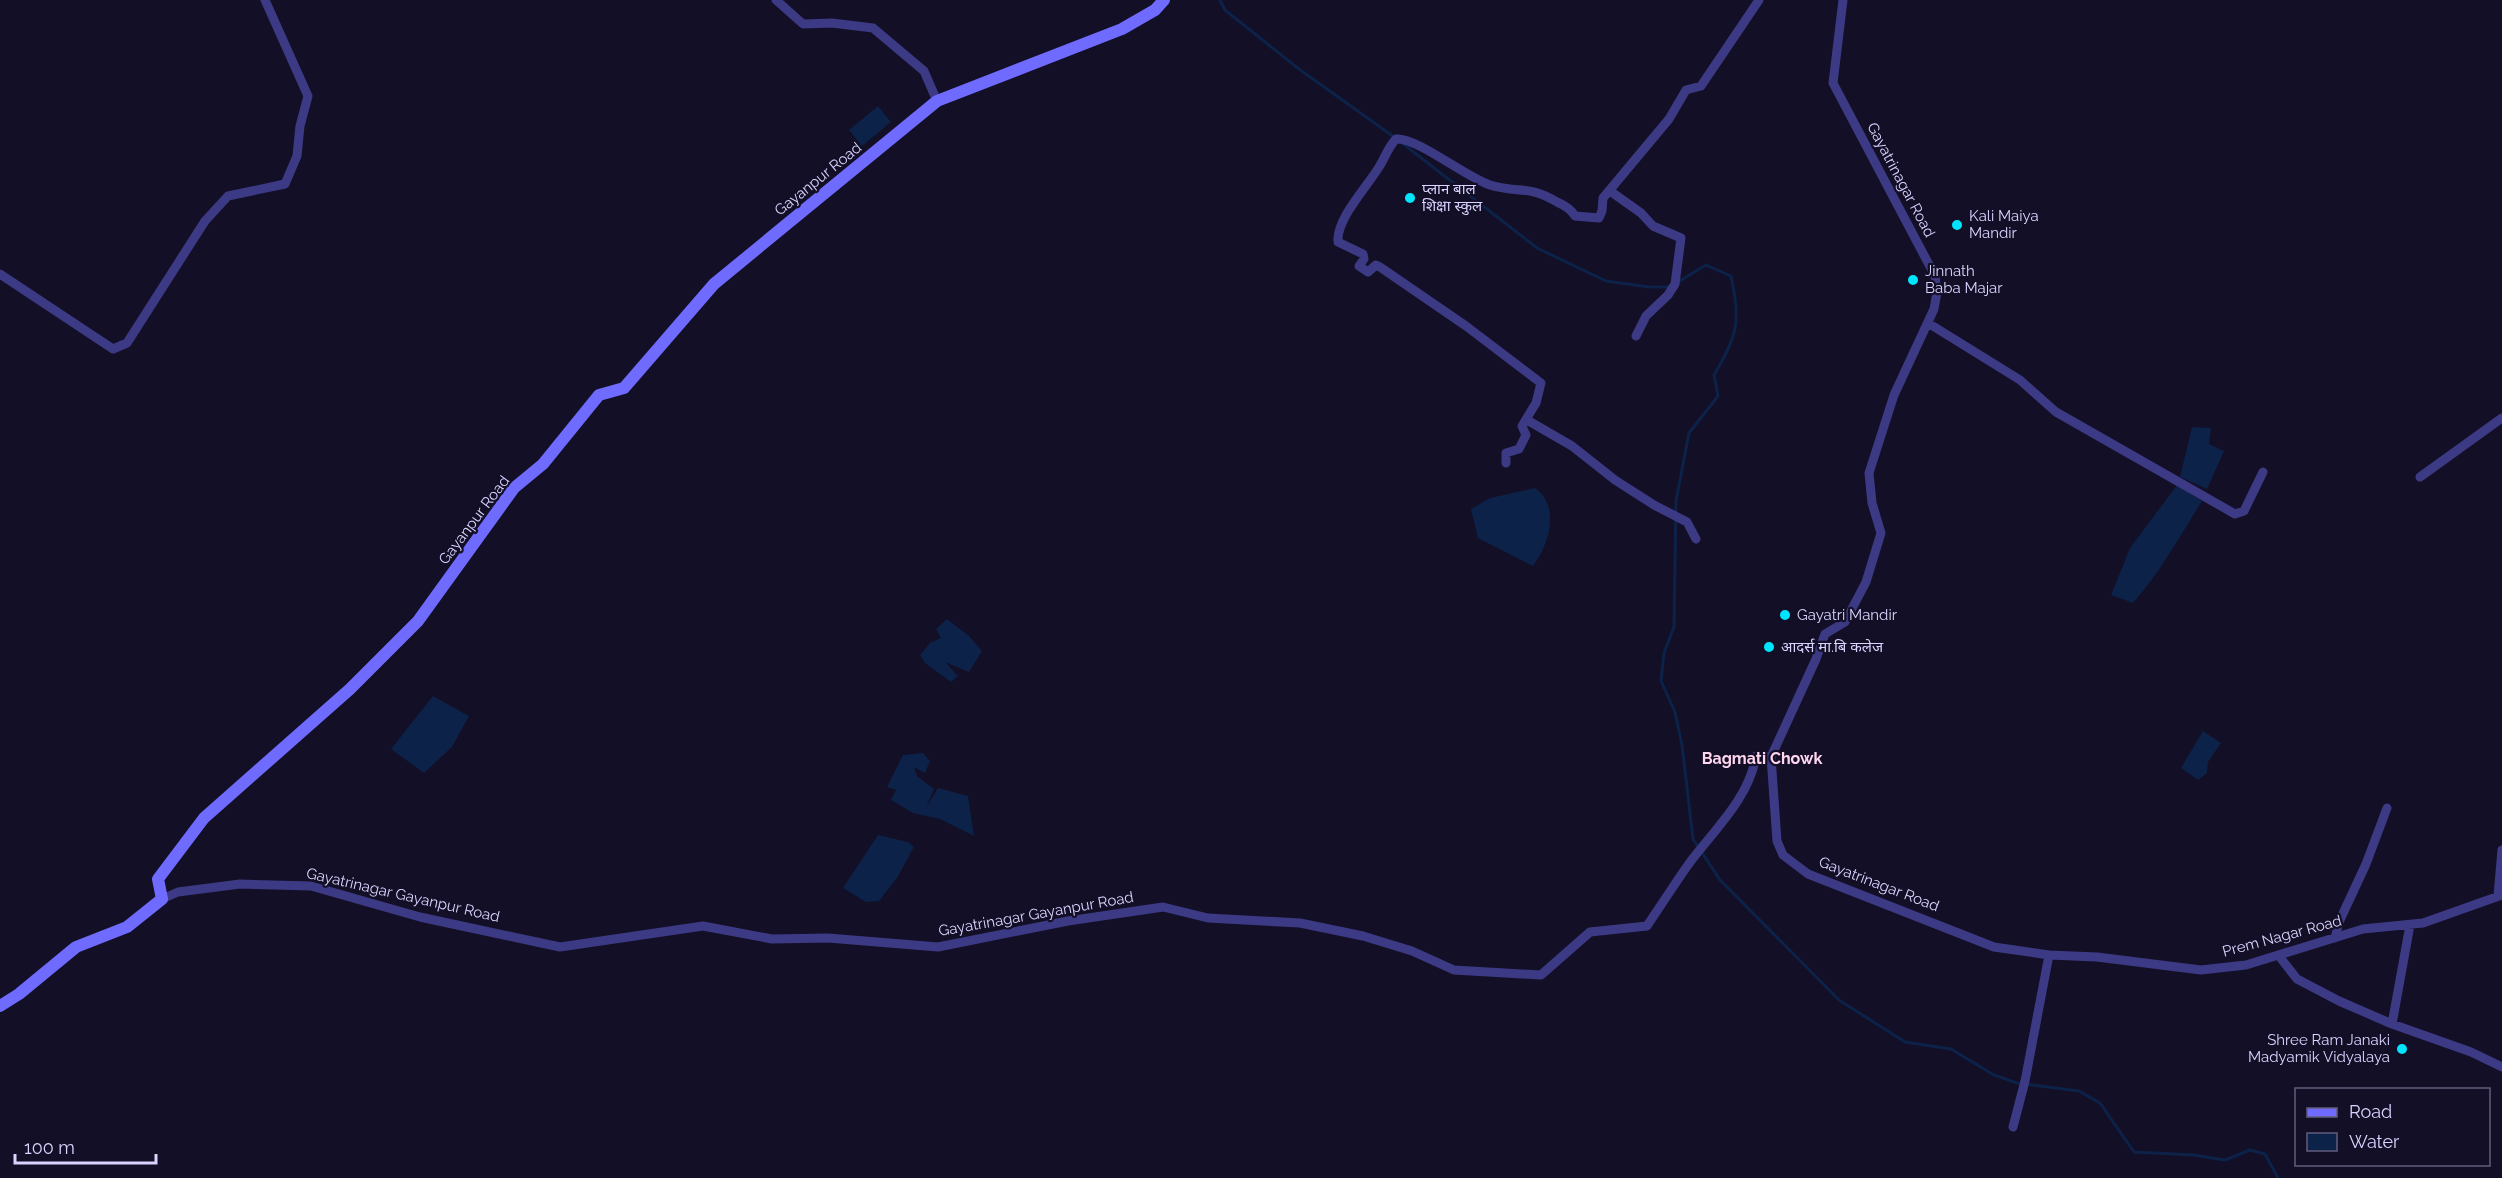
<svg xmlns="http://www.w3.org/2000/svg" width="2502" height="1178" font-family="Raleway,'Noto Sans Devanagari',sans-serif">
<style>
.water{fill:#0c2248}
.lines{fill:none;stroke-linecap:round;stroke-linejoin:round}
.stream{stroke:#0c2248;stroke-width:3}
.street{stroke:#3d3a85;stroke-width:9}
.secondary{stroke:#6f6bff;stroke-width:12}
.poi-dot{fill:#00e5ff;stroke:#130f26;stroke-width:2}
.labels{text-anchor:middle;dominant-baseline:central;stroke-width:4.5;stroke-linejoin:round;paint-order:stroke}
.street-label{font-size:15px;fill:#d9d4ff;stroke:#130f26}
.poi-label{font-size:15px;fill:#d9d4ff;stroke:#130f26;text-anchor:start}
.neighbourhood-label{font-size:16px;font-weight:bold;fill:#ffd6f0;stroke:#130f26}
</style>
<rect width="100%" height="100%" fill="#130f26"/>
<!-- water -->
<path class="water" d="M878,106L891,122L862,146L849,130Z
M2192,427L2211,428L2209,444L2224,451L2207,489L2180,477Z
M2177,485L2202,501C2180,536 2161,571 2133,603L2111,595L2130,548Z
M1535,488C1561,506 1549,545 1533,566L1478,538L1471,509L1490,498Z
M947,619L969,636L982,651L969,672L945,662L958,676L951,682L925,663L920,655L930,643L941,638L936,629Z
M433,696L469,716L452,747L424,773L391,749Z
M2203,731L2221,743L2208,762L2207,773L2198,780L2181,768Z
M923,753L930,761L925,773L914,767L917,776L934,789L926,808L938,788L968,796L974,836L940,819L913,813L891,800L896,790L887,787L903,755Z
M878,835L908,842L914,847L897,878L879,901L866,902L843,888Z"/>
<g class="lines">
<!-- stream -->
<path class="stream" d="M1220,0L1225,10L1299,69L1394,137
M1402,143L1537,248L1606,281L1649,287H1670
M1678,282L1706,265L1731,276C1741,321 1738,335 1714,375L1718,396L1689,433L1676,501L1674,627L1664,653L1661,681L1675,712L1682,745L1693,839L1720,880L1839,1000L1905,1042L1951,1049L1994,1075L2017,1083L2079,1091L2100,1103L2134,1152L2194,1155L2225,1160L2250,1150L2265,1154L2278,1178"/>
<!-- street -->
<path class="street" d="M776,0L803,24L832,23L873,28L924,71L937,101
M1843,0L1833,83L1935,276L1937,292L1934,309L1894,395L1869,473L1872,503L1881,533L1866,582L1845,622L1825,634L1816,659L1771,757L1777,841L1783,855L1808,874L1994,947L2049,955L2097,957L2201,970L2246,965L2363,929L2423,923L2502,895
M1610,191L1641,213L1653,226L1681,238L1675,284L1668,295L1646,316L1636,336
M0,274L113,349L127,343L205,221L228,196L285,184L297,156L300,126L308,96L265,0
M1928,323L2020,380L2056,412L2235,514L2244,511L2263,472
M1527,420L1572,446L1615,480L1654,505L1687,522L1696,539
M1506,463V453L1519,449L1526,435L1522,426L1536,403L1541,383L1466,326L1380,267L1376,265L1368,272L1359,266L1364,259L1363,254L1338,242C1336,219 1367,187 1379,167C1385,158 1388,147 1396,139C1417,137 1465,177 1490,185C1519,194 1527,184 1557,202C1564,205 1571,209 1575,216L1599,218L1602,211L1603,198L1669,119L1686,90L1701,86L1759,0
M2420,477L2502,418
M2498,896L2502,850
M162,899L178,892L240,884L311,886L420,917L560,947L703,926L772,939L828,938L938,947L1068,921L1163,907L1208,918L1300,923L1363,936L1412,951L1454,970L1541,975L1590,932L1647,926C1661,905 1674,885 1688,865C1713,831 1749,799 1756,756L1771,757
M2335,938L2339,922L2366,864L2387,808
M2279,956L2297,979L2339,1001L2392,1024L2471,1052L2502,1067
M2392,1024L2410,925
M2013,1127L2025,1081L2049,955"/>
<!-- secondary -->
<path class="secondary" d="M0,1006L19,994L76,947L127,927L162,899L158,879L204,818L350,689L418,621L514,488L543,464L599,395L624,388L714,284L937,101L1122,29L1155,10L1164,0"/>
</g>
<!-- markers -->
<g class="poi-dot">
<circle cx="1410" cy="198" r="6"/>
<circle cx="1957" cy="225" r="6"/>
<circle cx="1913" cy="280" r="6"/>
<circle cx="1785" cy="615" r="6"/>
<circle cx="1769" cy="647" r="6"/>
<circle cx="2402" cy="1049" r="6"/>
</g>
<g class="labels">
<!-- street labels -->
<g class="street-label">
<text transform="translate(818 179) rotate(-39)">Gayanpur Road</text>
<text transform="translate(1901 180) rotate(62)">Gayatrinagar Road</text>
<text transform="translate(474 520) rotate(-53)">Gayanpur Road</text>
<text transform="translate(1879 884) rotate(21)">Gayatrinagar Road</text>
<text transform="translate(403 895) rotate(13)">Gayatrinagar Gayanpur Road</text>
<text transform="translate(1036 914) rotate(-10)">Gayatrinagar Gayanpur Road</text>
<text transform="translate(2282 936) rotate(-15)">Prem Nagar Road</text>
</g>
<!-- poi labels -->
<g class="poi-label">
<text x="1422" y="189">प्लान बाल<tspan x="1422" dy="17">शिक्षा स्कुल</tspan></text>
<text x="1969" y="216">Kali Maiya<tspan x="1969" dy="17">Mandir</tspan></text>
<text x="1925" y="271">Jinnath<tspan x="1925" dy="17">Baba Majar</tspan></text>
<text x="1797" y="615">Gayatri Mandir</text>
<text x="1781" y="647">आदर्स मा.बि कलेज</text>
<text x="2390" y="1040" text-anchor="end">Shree Ram Janaki<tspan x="2390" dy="17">Madyamik Vidyalaya</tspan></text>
</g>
<!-- neighbourhood labels -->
<g class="neighbourhood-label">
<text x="1762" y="758">Bagmati Chowk</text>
</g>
</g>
<!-- legend -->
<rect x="2295" y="1088" width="195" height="78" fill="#130f26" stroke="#625e7d" stroke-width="1.5"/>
<rect x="2307" y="1108" width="30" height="9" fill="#6f6bff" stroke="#625e7d" stroke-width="1.5"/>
<text x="2349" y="1118" font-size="18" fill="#d9d4ff">Road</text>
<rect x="2307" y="1133" width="30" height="18" fill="#0c2248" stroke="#625e7d" stroke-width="1.5"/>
<text x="2349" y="1148" font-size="18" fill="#d9d4ff">Water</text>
<!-- scale -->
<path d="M15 1154v9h141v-9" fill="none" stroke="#d9d4ff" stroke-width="3"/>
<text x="24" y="1154" font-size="18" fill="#d9d4ff" stroke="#130f26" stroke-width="4.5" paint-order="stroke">100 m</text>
</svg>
